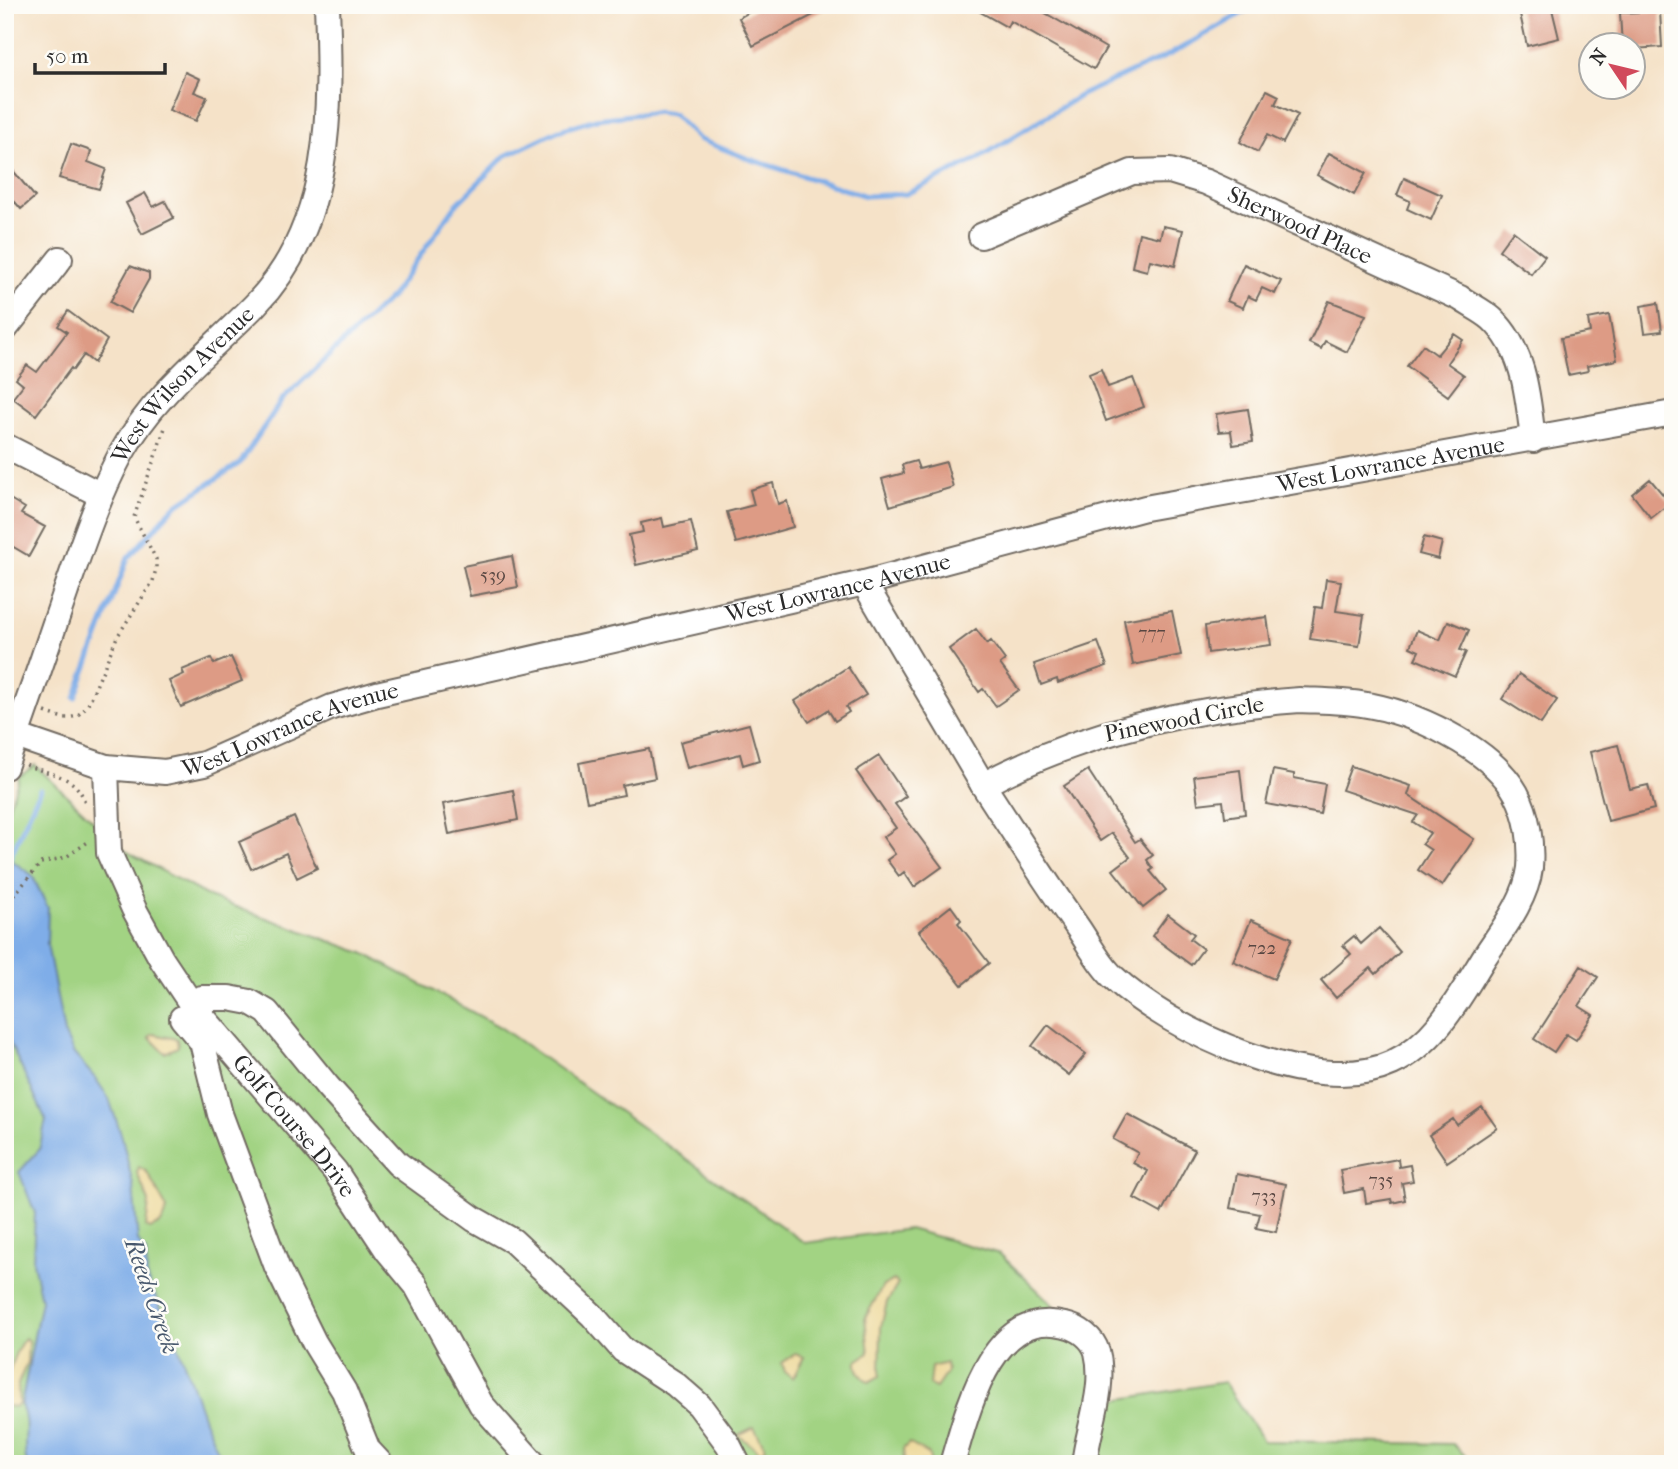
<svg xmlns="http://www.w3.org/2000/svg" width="1678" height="1469" font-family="'IM FELL French Canon',serif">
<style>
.green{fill:#a2d383;stroke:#667f57;stroke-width:2}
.sand{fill:#eeda9e;stroke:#8c8264;stroke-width:2}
.water{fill:#7fade8;stroke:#556c8a;stroke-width:2}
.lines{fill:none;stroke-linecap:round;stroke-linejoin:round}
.stream{stroke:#7fade8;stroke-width:5}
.building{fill:#dd9b85}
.minor-casing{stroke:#726b62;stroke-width:28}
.path{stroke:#726b62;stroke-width:3.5;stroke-dasharray:2 5;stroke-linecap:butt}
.minor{stroke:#fff;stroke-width:24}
.labels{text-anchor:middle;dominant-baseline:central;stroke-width:5;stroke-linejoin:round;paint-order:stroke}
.number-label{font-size:19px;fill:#584742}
.street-label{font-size:23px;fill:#2b2b2b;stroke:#fdfcf7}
.water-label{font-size:24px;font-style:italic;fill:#48586d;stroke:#fdfcf7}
</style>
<rect width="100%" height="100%" fill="#fdfcf7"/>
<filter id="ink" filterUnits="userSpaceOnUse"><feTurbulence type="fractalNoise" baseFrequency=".0143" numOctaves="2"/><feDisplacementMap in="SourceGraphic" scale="14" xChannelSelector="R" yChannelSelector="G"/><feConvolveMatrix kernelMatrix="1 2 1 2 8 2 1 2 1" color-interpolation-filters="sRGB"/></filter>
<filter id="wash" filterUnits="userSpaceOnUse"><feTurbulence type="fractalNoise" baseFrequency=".00686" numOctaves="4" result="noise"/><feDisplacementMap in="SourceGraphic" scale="28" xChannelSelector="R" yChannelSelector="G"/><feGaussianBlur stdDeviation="1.57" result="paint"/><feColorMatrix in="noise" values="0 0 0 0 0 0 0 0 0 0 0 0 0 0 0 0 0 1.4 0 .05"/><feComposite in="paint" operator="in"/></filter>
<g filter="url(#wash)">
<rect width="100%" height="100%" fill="#f5e2c8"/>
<!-- green -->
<path class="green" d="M35,765L124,850L211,898L363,953L500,1027L805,1243L909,1229L1000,1254L1086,1337L1116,1400L1224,1382L1263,1441L1453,1444L1474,1464H5V818L19,777Z"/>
<!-- sand -->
<path class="sand" d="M153,1034L177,1039L178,1047L165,1053L149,1037Z
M139,1167L147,1172L167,1209L161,1224L150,1229L146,1227L149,1202L137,1173Z
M894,1280L898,1284L887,1302L881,1327L880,1376L869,1382C861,1377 856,1371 857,1361L869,1353L865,1318L883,1286Z
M25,1338L28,1341L27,1362L18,1384L19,1404L16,1407L6,1406C2,1388 13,1352 25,1338Z
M795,1354L804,1357L793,1378L785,1372L782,1363Z
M946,1363L947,1372L936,1388L929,1385L931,1367Z
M754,1427L765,1447L762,1453L738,1435Z
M909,1443L929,1455L931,1464H910L904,1460L903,1449Z"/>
<!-- water -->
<path class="water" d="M5,856L32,875L48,908L47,944L64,1033L74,1054L96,1079L109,1099L122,1137L133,1185L138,1241L146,1252L147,1279L175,1337L205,1422L224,1464H27C21,1442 31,1427 21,1405L41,1300L33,1262L35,1213L19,1172L39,1150L46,1120L8,1039Z"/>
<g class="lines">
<!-- stream -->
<path class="stream" d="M75,698L128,558L174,507L240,463L282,400L391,297L455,206L505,156L557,131L596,119L657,112L673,114L698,139L749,159L866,196L906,194L976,160L1081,95L1171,54L1256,5
M5,869L40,789"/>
</g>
<g id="blocks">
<!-- building -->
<path class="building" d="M762,5H833L753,46L739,18Z
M968,5H1031L1106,48L1094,69L1010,21L1007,27Z
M1518,5H1551L1559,38L1527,46Z
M1660,11L1662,47L1633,49V46H1622L1620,13Z
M185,72L200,79L194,92L207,97L196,121L169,110Z
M1267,90L1279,96L1275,104L1298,115L1283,143L1267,135L1258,152L1240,142Z
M71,144L91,151L88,162L106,169L99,189L59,178Z
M1329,153L1366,173L1354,195L1317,175Z
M5,161L35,197L21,209L15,202L5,210Z
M1404,178L1442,195L1431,220L1407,209L1410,201L1397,195Z
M145,193L153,207L165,201L174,218L142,234L126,203Z
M1163,226L1183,230L1175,266L1150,260L1147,271L1132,267L1139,233L1160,238Z
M1513,231L1545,256L1531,274L1499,250Z
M1244,264L1281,281L1275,294L1262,288L1256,300L1248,296L1243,308L1227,301Z
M130,266L149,273V279L130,313L110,302Z
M1329,301L1366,315L1347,352L1325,341L1321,349L1309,343Z
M1658,303L1662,331L1645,333L1641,306Z
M68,311L107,340L94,363L84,355L73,370L71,368L36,415L13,398L23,385L16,379L27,365L37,372L67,332L58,326Z
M1609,315L1617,360L1587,366L1588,371L1568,375L1561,338L1590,332L1588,319Z
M1454,334L1463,340L1447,363L1464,375L1448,396L1407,366L1423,345L1437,355Z
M1101,369L1108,387L1133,378L1144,407L1106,421L1089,374Z
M1248,409L1253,442L1233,445L1231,431L1219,432L1216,414Z
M916,461L919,469L946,462L953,487L890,506L882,479L904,473L902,465Z
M1650,479L1670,503L1651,518L1632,494Z
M773,483L778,504L787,501L793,527L736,543L727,512L754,505L750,490Z
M5,496L25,508L21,514L45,527L29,556L5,542Z
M662,518L664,527L691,521L698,551L636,565L629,535L643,532L641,523Z
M1424,537L1442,542L1438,559L1419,554Z
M512,556L518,587L470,596L463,566Z
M1326,579L1341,581L1336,611L1364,615L1359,646L1310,639L1315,607L1322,608Z
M1172,611L1181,655L1133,665L1124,620Z
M1267,617L1271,645L1208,653L1205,626Z
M1448,621L1469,630L1460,650L1466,652L1455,676L1415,659L1419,651L1410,647L1417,630L1440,640Z
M976,629L987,644L991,641L1005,660L1000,664L1019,690L996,706L983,689L979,692L949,649Z
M1098,642L1107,666L1058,683L1057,679L1041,685L1034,664Z
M231,657L242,681L181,707L169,681L184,674L182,670L211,658L214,664Z
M848,667L866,695L846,707L849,712L835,721L828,710L809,722L795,701Z
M1519,674L1557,700L1541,724L1502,699Z
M749,724L759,760L743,765L740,754L687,768L680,742Z
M1618,745L1630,789L1648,785L1654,809L1608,821L1590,752Z
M649,749L655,778L622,785L624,795L587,802L579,763Z
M879,756L906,796L895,804L942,867L914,887L904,872L899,876L887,860L895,854L883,837L896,828L856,771Z
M1351,766L1411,786L1408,795L1474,839L1442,886L1418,870L1431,850L1422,844L1430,833L1413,822L1418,815L1342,790Z
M1088,770L1135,842L1140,839L1153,855L1147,860L1153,869L1150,871L1166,890L1143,908L1113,870L1130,857L1112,833L1100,841L1064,786Z
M1240,770L1245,814L1225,817L1223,801L1198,804L1194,776Z
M1273,770L1294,774V778L1325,784L1320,814L1266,804Z
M513,790L518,820L449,834L443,804Z
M294,817L317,868L297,878L286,853L251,869L239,842Z
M951,906L961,920L958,923L989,963L962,985L919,931Z
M1168,914L1194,934L1190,939L1203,949L1191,965L1152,936Z
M1251,920L1292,938L1274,979L1233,961Z
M1379,928L1400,952L1376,974L1371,968L1336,998L1321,980L1351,954L1343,945L1354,936L1361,944Z
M1581,966L1598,977L1579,1006L1593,1015L1576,1040L1566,1034L1554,1052L1534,1039Z
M1048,1025L1086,1054L1069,1075L1032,1046Z
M1482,1107L1497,1128L1447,1162L1429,1135L1453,1119L1457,1125Z
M1127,1114L1195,1150L1161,1213L1134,1198L1148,1171L1133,1163L1138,1153L1113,1139Z
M1398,1159L1399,1167L1410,1165L1413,1181L1402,1183L1405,1200L1392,1203L1391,1199L1366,1203L1364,1189L1344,1193L1340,1170Z
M1237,1174L1286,1184L1276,1232L1256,1228L1260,1214L1230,1208Z"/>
</g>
</g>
<g filter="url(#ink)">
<use href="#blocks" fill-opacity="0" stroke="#726b62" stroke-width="2"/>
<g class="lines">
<!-- minor casing -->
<g class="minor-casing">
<g id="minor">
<path id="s1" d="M981,236L1132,172L1170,171L1206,182L1460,298C1470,305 1483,311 1492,319C1525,350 1528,398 1533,440"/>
<path d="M5,329L60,259"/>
<path d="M5,446L101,495"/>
<path d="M864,583L983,785"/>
<path d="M1300,700C1321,701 1341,701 1361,704C1412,711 1490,747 1516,793C1528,815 1532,843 1530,868C1526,900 1502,930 1485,956C1460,996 1437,1042 1392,1063C1315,1099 1170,1031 1113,977C1099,964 1089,944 1078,928C1045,881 1014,833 983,785C1080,732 1191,708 1300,700Z"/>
<path id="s2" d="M16,736L106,767L165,772L204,764L332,707L377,694L864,583L1145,508L1673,413"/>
<path id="s3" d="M5,767C26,708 46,650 66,591C82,545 98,497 121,454C154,394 208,353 255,305C333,225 331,109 327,5"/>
<path id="s4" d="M106,767L109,853L134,909L162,960L190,1002L335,1171L387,1250L416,1285L481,1404L534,1464"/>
<path d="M190,1002L202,998H229L250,1002L267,1012L328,1087L398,1164L474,1219L513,1241L592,1315L623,1350L675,1384L699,1405L728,1444L738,1464"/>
<path d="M182,1018L202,1042L220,1114L277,1267L314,1342L344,1391L368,1450L381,1464"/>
<path d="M952,1464C967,1413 991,1306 1065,1325C1079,1328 1093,1338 1097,1352C1106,1388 1088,1428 1084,1464"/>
</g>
</g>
<!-- path -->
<path class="path" d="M45,712C64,719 74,723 88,705L117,637L153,581L156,569V559L134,517L166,425
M26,765C49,775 77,774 85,803
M5,906L41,863L66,857L88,842"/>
<!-- minor -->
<use href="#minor" class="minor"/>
</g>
</g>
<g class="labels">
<!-- number labels -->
<g class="number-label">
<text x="493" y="575">539</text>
<text x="1152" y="633">777</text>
<text x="1262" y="948">722</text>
<text x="1381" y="1180">735</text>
<text x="1264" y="1196">733</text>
</g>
<!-- street labels -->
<g class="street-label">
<text stroke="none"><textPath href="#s1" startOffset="343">Sherwood Place</textPath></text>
<text stroke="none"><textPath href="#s3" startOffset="427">West Wilson Avenue</textPath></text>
<text stroke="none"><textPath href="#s2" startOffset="1421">West Lowrance Avenue</textPath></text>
<text stroke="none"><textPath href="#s2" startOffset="854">West Lowrance Avenue</textPath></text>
<text transform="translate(1184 719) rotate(-11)">Pinewood Circle</text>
<text stroke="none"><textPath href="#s2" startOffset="287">West Lowrance Avenue</textPath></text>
<text stroke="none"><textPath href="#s4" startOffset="418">Golf Course Drive</textPath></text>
</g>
<!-- water labels -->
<g class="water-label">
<text transform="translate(152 1296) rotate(71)">Reeds Creek</text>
</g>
</g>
<!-- margin -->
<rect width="1678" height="1469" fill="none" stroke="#fdfcf7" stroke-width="28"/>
<!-- north arrow -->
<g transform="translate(1612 66) rotate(305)"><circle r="33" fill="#fdfcf7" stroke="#a9a8a5" stroke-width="2"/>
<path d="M0-5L12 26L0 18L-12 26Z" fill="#d1495b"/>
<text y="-10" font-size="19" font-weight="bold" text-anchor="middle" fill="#2b2b2b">N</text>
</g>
<!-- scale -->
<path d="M35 63v10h130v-10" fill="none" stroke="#2b2b2b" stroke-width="3.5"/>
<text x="46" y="63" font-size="21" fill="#2b2b2b" stroke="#fdfcf7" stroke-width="5" paint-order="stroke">50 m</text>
</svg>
